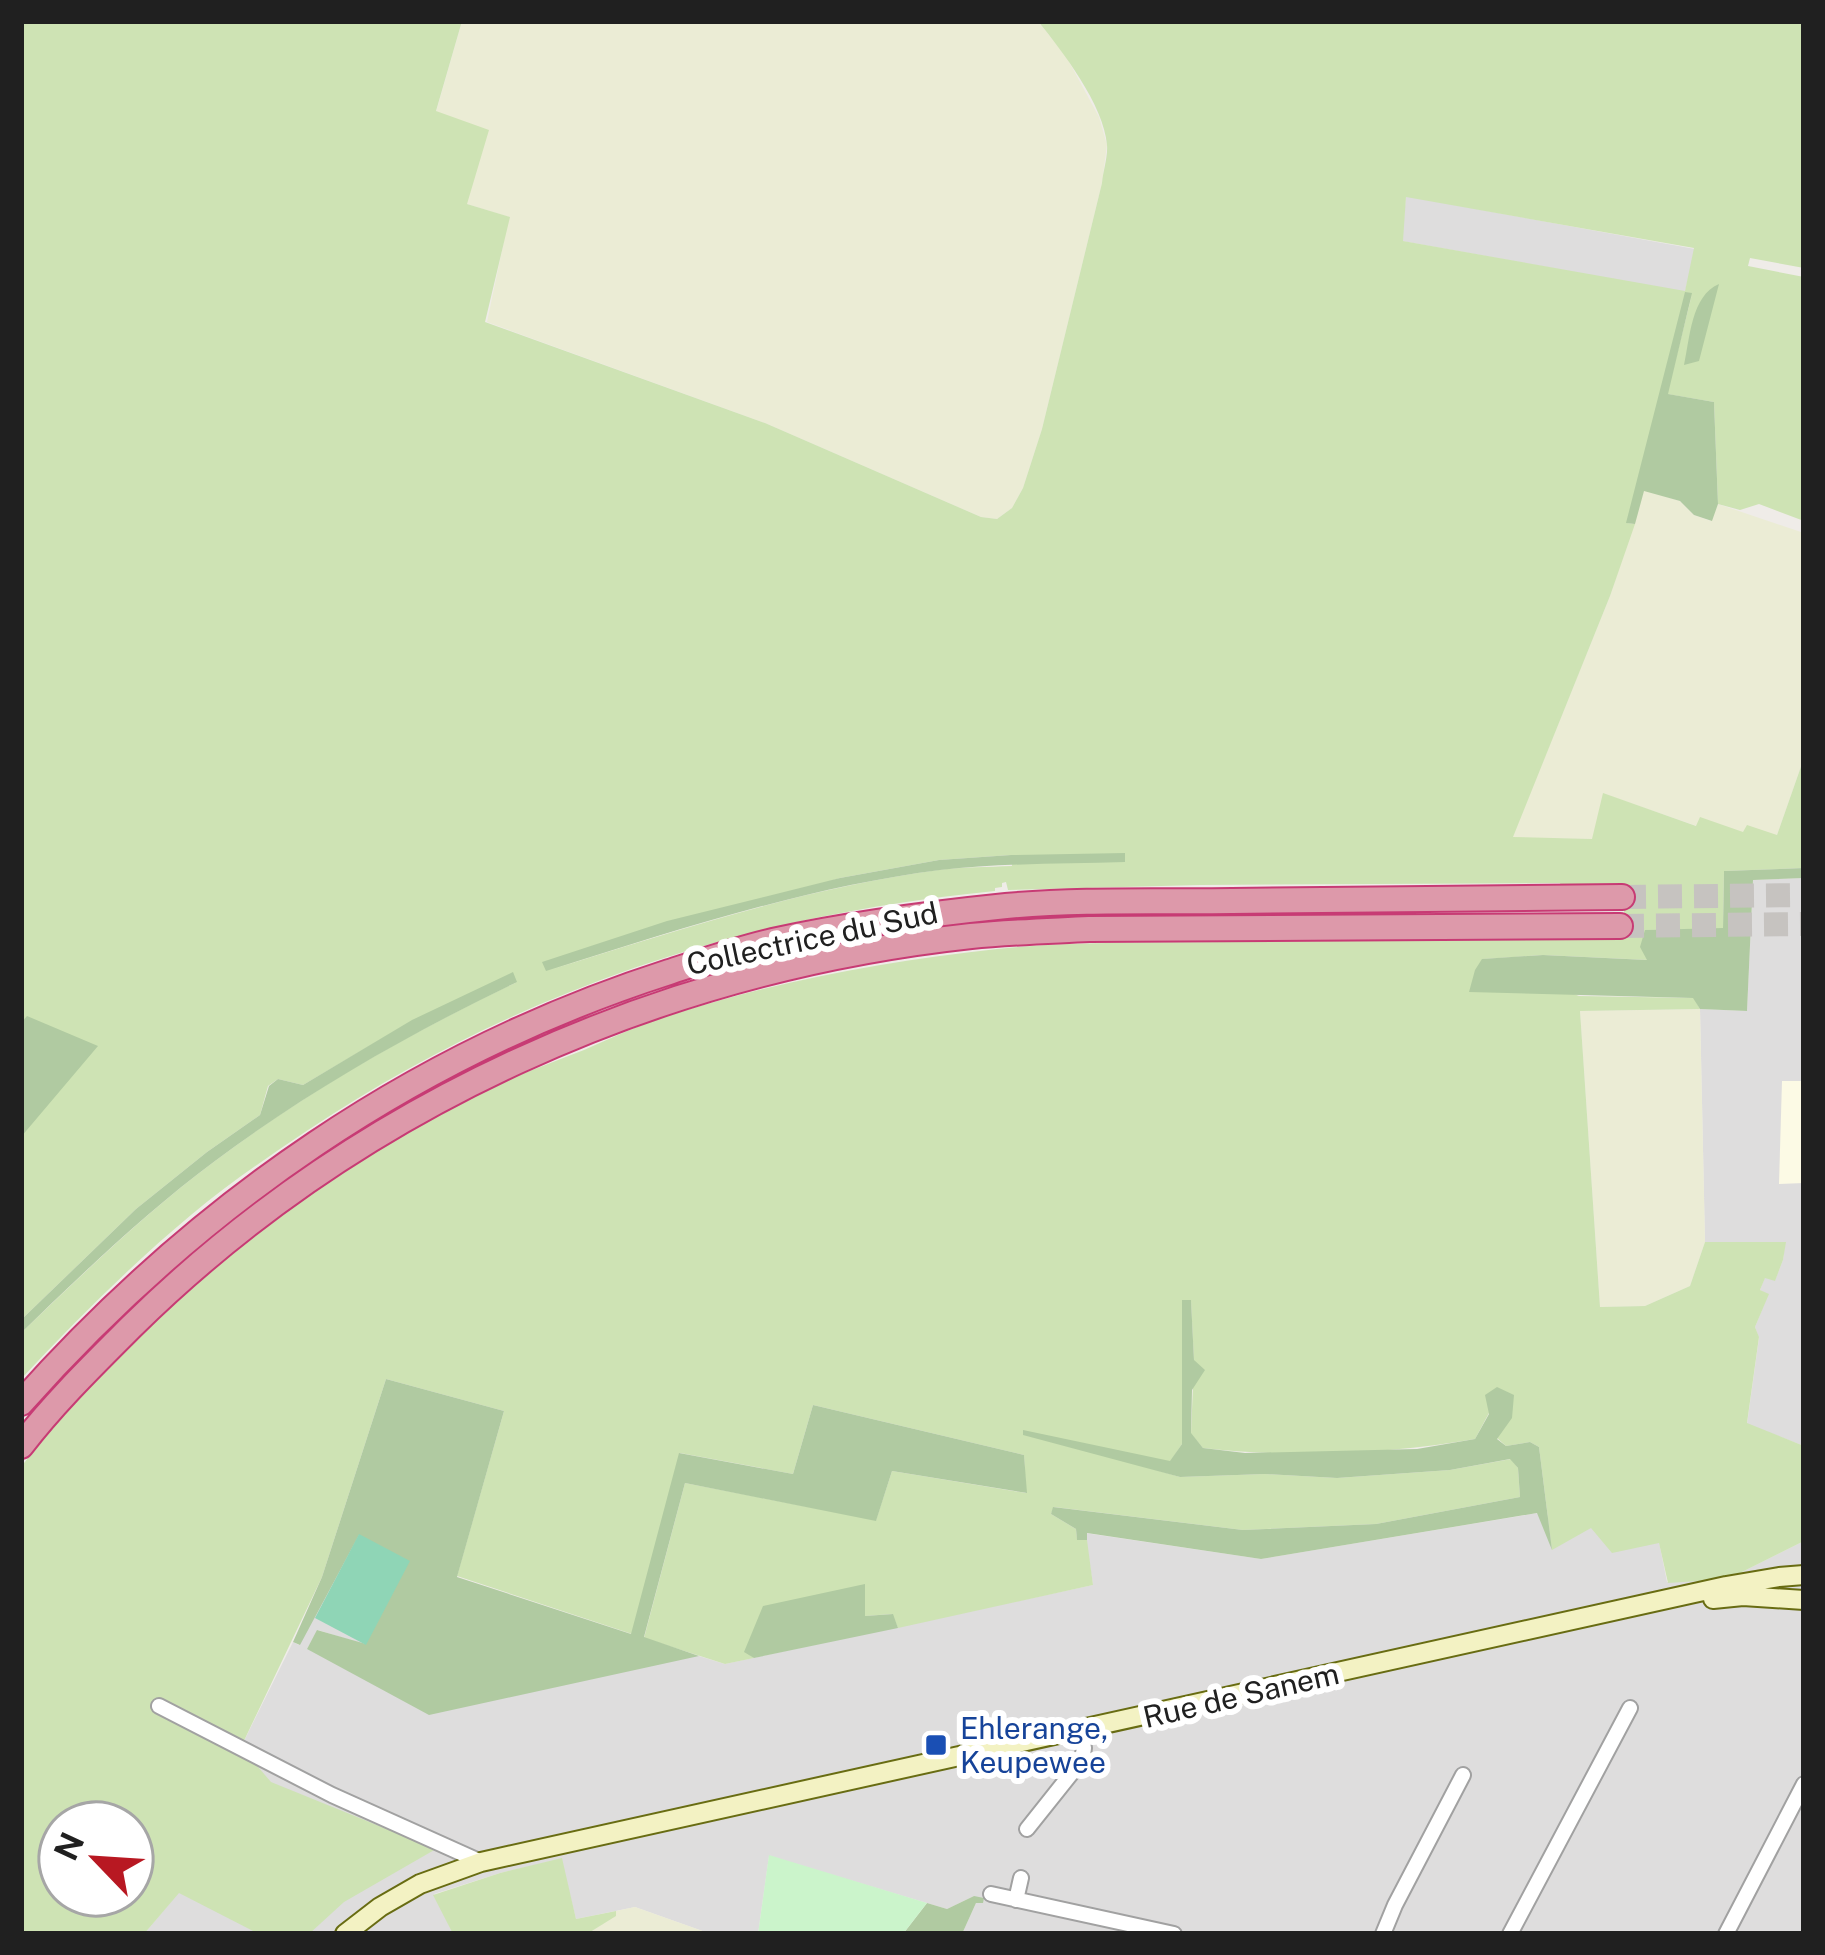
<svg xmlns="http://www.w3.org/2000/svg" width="1825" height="1955" font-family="'Public Sans',sans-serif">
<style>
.residential{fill:#dedddd}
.education{fill:#fcfae5}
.farmland{fill:#ebecd5}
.grass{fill:#cee3b4;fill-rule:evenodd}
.forest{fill:#b0caa1}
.park{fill:#cbf4cb}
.pitch{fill:#8fd5b6}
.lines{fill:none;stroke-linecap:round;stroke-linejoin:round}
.motorway-tunnel{stroke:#c6c3c0;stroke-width:24;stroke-dasharray:24 12;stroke-linecap:butt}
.minor-casing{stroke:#a1a1a1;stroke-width:18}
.secondary-casing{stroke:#686c12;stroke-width:22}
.motorway-casing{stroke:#c73b74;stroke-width:28}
.minor{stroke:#fff;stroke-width:14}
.secondary{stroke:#f3f2c3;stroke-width:18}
.motorway{stroke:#d9a;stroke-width:24}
.transit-dot{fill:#1a4fb4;stroke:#fff;stroke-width:4.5}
.labels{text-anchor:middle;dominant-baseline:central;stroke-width:12;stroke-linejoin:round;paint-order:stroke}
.street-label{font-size:30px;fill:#202020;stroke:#fff}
.transit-label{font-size:30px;fill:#164399;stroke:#fff;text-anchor:start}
</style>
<rect width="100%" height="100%" fill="#efece8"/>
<!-- residential -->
<path class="residential" d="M1406,196L1695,249L1685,292L1402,241Z
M1804,878V1446L1747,1424L1759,1338L1755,1327L1768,1295L1760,1290L1765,1277L1775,1280L1783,1260L1785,1242H1705L1700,1009L1747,1011L1753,880Z
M1538,1513L1659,1542L1667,1582L1728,1579L1804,1541V1934H962L976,1903L974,1896L947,1909L769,1856L758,1934H711L635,1907L576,1919L561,1859L500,1873L434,1894L453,1934H144L270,1783L241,1747L293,1642L299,1645L359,1534L366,1645L318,1630L307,1649L699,1656L725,1664L1093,1585L1085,1533L1261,1559Z"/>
<!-- education -->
<path class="education" d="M1782,1081H1804V1183L1779,1184Z"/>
<!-- farmland -->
<path class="farmland" d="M462,21H1038L1067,58L1099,117L1107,145L1102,183L1042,429L1023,488L1012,508L997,519L981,517L765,423L487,322L509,217L467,204L436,112Z
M1644,490L1680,501L1694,515L1711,521L1718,504L1804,533V758L1777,835L1744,833L1701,818L1697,826L1604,794L1593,839L1512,838L1610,596Z
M1700,1009L1705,1242L1690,1286L1645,1306L1600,1307L1580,1011Z
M635,1907L711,1934H587L615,1916L616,1911Z"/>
<!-- grass -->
<path class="grass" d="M21,21H462L436,111L489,130L467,204L510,217L485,322L765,423L981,517L997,519L1012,508L1023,488L1042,429L1102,183C1103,171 1108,157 1107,145C1104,105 1062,51 1038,21H1804V268L1750,258L1748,266L1804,277V521L1759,504L1740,510L1718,504L1714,402L1667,394L1692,294L1627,523L1635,524L1610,596L1513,837L1592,839L1603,793L1696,826L1700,817L1743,832L1747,825L1777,835L1804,758V868L1724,871L1723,929L1645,930L1648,960L1543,955L1483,959L1579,996L1694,998L1700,1009L1580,1011L1600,1307L1645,1306L1690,1286L1705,1242H1786L1783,1260L1775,1281L1765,1278L1760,1290L1769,1294L1755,1327L1759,1337L1747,1423L1804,1446V1541L1728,1579L1668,1583L1659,1543L1612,1553L1591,1528L1552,1550L1539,1447L1530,1442L1506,1446L1497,1438L1489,1413L1475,1439C1391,1454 1288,1458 1203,1448L1191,1434L1194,1361L1191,1301H1182V1444L1170,1462L1023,1431L1180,1477L1265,1474L1337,1478L1450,1470L1511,1459L1518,1468L1520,1497L1376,1524L1243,1530L1054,1507L1051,1514L1076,1529L1077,1539L1087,1540L1093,1585L898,1628L892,1614L865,1616V1585L745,1651L754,1658L725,1664L644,1638L685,1483L876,1520L892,1471L1026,1493L1024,1455L813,1405L793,1474L680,1453L632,1634L457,1576L504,1411L386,1379L322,1577L241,1747L271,1782L436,1849L344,1902L309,1934H259L179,1893L144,1934H21V1467C142,1308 326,1165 508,1080C533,1069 559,1060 584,1050C614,1037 645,1022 677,1013C781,980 889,961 997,949C1073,941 1149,943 1224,942C1336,941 1449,940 1561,939L1562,937L1624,936V887L1561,886L1560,883L1200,885L1008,890L1006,882L1002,883V887L995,888V891C746,915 518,990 308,1130C268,1157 228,1184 191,1215C130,1266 75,1321 21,1379V1333C84,1273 145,1213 215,1161C309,1090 410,1033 517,982L412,1021L303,1085L278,1079L268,1086L260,1115L207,1152L136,1209L21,1320ZM1406,197L1694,248L1685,291L1403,241ZM1011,855L1012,866C987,867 962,867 938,870C805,888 675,931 546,971L840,878L939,860ZM60,1823H132V1895H60Z
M562,1858L576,1919L616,1911V1916L587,1934H453L433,1895L500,1873Z"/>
<!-- forest -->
<path class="forest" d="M1719,284L1699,361L1684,365C1690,338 1691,296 1719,284Z
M1685,292L1692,293L1668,394L1714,402L1718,504L1712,521L1694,515L1680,501L1644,491L1635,524L1626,523Z
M1125,853V862C1064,864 1001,863 940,870C806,887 674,931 546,971L542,962L667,921L840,878L939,860L1011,855Z
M1804,868V878L1753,880L1747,1011L1700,1009L1693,998L1469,992L1475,970L1482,959L1543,955L1647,960L1640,947L1645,930L1723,928L1724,871Z
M513,972L517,982C411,1033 310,1090 215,1161C145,1213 83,1273 21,1333V1320L136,1209L207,1152L260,1115L269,1086L278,1079L303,1085L412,1020Z
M27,1016L98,1046L21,1137V1023Z
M1182,1300H1191L1194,1360L1205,1370L1192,1390L1191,1433L1203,1448L1245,1453L1417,1449L1475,1439L1489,1414L1485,1395L1497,1387L1514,1395L1512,1418L1497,1439L1506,1446L1530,1442L1539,1447L1552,1550L1537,1513L1261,1559L1087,1533V1540H1077L1076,1529L1051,1514L1053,1507L1243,1530L1376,1524L1520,1497L1518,1468L1510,1459L1450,1470L1337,1478L1265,1474L1180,1477L1023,1435V1430L1170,1461L1182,1444Z
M386,1379L504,1411L457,1577L631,1634L679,1453L793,1474L813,1405L1024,1455L1027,1493L892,1471L876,1521L685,1483L644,1637L699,1656L429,1715L307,1649L317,1630L366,1644L359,1535L300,1645L293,1642L322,1577Z
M865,1584V1616L893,1614L898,1628L754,1658L744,1652L763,1606Z
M974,1896L984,1898L983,1903H976L962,1934H903L927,1903L947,1909Z"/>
<!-- park -->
<path class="park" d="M769,1855L927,1903L903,1934H758Z"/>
<!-- pitch -->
<path class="pitch" d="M359,1534L410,1561L366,1645L315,1618Z"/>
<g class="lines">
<!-- motorway-tunnel -->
<path class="motorway-tunnel" d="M1622,897L1804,895
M1620,926L1804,924"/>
<!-- minor casing -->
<g class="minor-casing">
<path id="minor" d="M159,1706L332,1795L481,1862
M1027,1829L1082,1760L1084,1748L1080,1730
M991,1894L1174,1934
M1016,1900L1021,1878
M1383,1934L1395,1905L1463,1775
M1510,1934L1630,1708
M1726,1934L1804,1784"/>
</g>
<!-- secondary casing -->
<g class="secondary-casing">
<path id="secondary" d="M1713,1599L1743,1596L1804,1600
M345,1934L380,1907L420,1884L481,1862L1726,1586L1779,1577L1804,1575"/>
</g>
<!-- motorway casing -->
<g class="motorway-casing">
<path id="motorway" d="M21,1403C198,1204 414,1054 669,972C703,961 738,949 773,941C850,924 928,914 1006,906C1081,899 1157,902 1232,901C1362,900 1492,898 1622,897
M21,1446C54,1403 94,1364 132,1326C357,1105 658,970 971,936C1011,932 1050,931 1089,929L1620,926"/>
</g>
<!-- minor -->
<use href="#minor" class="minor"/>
<!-- secondary -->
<use href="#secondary" class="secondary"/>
<!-- motorway -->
<use href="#motorway" class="motorway"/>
</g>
<!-- markers -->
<rect class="transit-dot" x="924" y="1733" width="24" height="24" rx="6"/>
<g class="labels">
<!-- street labels -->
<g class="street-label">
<text transform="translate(812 938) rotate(-12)">Collectrice du Sud</text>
<text transform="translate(1241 1695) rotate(-13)">Rue de Sanem</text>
</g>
<!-- transit labels -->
<g class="transit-label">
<text x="960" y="1728">Ehlerange,<tspan x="960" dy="34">Keupewee</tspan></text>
</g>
</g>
<!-- border -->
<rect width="1825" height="1955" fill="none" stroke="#202020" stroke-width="48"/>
<!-- north arrow -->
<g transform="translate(96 1859) rotate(295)"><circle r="57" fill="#ffffff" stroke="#a6a6a6" stroke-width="3"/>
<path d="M0-9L21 45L0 30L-21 45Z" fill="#b81822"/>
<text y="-18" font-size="33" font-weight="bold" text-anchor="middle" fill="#202020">N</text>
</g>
</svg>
